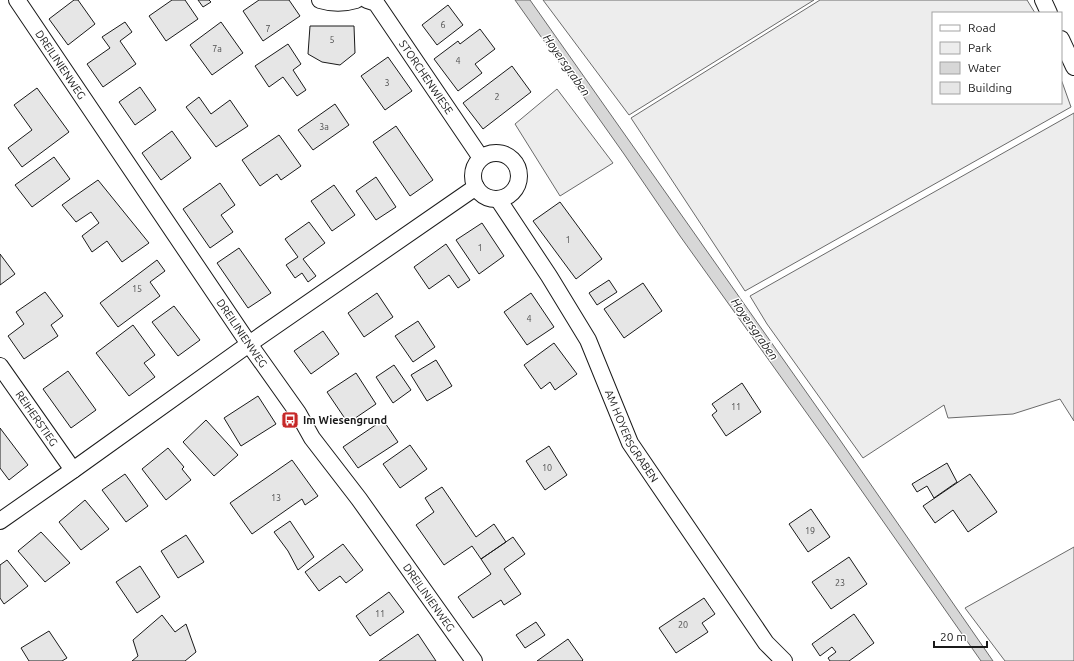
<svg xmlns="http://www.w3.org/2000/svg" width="1074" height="661" font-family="Ubuntu,sans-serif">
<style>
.green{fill:#ededed;stroke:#6a6a6a}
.water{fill:#d7d7d7;stroke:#6a6a6a}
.building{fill:#e6e6e6;stroke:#1a1a1a}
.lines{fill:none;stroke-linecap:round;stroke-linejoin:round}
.minor-casing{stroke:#1a1a1a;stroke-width:18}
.minor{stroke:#fff;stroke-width:16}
.labels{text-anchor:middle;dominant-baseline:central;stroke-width:3;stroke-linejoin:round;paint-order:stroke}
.number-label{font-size:9px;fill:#4d4d4d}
.street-label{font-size:11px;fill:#1a1a1a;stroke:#fff}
.poi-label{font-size:11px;font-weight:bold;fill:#1a1a1a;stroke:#fff;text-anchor:start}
.water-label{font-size:12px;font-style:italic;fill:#1a1a1a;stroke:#fff}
</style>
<rect width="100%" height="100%" fill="#fff"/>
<!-- green -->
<path class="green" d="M543,0H814L629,115Z
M820,0H1027L1035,13H933V103H1061V79L1071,107L745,291L631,118Z
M557,89L613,163L560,196L515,124Z
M1074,113V421L1060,399L1013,414L948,418L944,405L863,458L767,324L750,296Z
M1074,547V661H1005L965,608Z"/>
<!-- water -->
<path class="water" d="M515,0H530L840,440L993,661H981L831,447L680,236L624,154Z"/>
<!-- building -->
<path class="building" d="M74,0H78L95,24L68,45L49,19Z
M172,0H185L198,19L166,41L149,16Z
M198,0H209L211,2L203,7Z
M259,0H289L300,16L263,41L243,11Z
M448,5L463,25L437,45L422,25Z
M125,22L132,32L120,41L136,64L103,87L87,64L110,48L102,37Z
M221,22L243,53L212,75L190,45Z
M310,26H354L355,53L340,65L322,62L308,54Z
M480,29L495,49L475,64L482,73L458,91L434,59L458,41L460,44Z
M288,44L301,64L293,70L306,90L297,96L283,77L269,87L255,66Z
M388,57L412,91L385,110L361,76Z
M512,66L531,92L483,129L463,103Z
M140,87L156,110L135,125L119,102Z
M37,88L69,132L22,167L8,148L32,130L14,105Z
M199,97L211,114L230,100L248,126L216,147L186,107Z
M335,104L349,125L313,150L298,130Z
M396,126L433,180L410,196L373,142Z
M172,131L191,158L161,180L142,153Z
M279,135L301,166L281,180L277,174L260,186L242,160Z
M54,157L70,179L32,207L15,185Z
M376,177L396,207L376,220L356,191Z
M98,180L149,243L122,262L107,241L92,252L82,236L99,223L91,212L76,222L62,205Z
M220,183L235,205L221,215L233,232L210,248L183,209Z
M334,185L355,215L332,231L311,201Z
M560,202L602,259L576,279L533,221Z
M309,222L325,243L303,259L316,276L308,282L302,273L295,278L286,265L298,257L285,239Z
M482,223L504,256L479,274L456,240Z
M446,244L470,280L458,288L449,275L429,289L414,267Z
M239,248L271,293L248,308L217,263Z
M0,254L15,274L0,285Z
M157,260L165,271L150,282L160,296L118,327L100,303Z
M609,280L617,292L597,305L589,293Z
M643,283L662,311L624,338L604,309Z
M45,292L63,316L51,325L58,336L24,359L8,336L24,324L16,312Z
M377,293L393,317L364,337L348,313Z
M531,293L554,327L527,345L504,312Z
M174,306L200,340L178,356L152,322Z
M418,321L435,347L413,362L395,336Z
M133,325L155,355L144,363L155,377L129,396L96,353Z
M323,331L339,354L311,374L294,351Z
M554,343L577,374L555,390L550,382L541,389L524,365Z
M436,360L452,386L427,401L411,375Z
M394,365L411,390L393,403L376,377Z
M68,371L96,410L71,428L43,389Z
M356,373L376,404L348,423L327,392Z
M742,383L761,412L726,436L712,415L717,411L712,404Z
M258,396L276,424L241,446L224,418Z
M206,420L238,455L214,476L183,442Z
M383,420L398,442L358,468L343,447Z
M0,428L28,465L9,480L0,468Z
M410,445L427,469L400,488L383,464Z
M549,446L567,475L545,490L526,461Z
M168,448L184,467L182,469L191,480L166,500L142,469Z
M292,460L318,496L305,505L302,499L252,534L230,503Z
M947,463L957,482L934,498L927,486L917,492L912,484Z
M125,474L148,506L126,522L102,490Z
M970,474L997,512L968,532L953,510L935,523L923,506Z
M442,487L476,537L494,524L506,542L481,559L472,546L444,565L416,525L434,512L425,498Z
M85,500L109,529L81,550L59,522Z
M811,509L830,537L808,552L789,524Z
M290,521L314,557L298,570L288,551L274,532Z
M41,532L70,563L45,582L18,551Z
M186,535L204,562L178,578L161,551Z
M513,537L525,554L504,569L521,594L504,605L501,600L473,618L458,597L491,574L481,559Z
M343,544L363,570L346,583L340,576L319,591L305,572Z
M849,557L867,584L831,609L812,582Z
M7,560L28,586L4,604L0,598V565Z
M140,566L160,597L137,613L116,582Z
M389,592L404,612L370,636L356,616Z
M704,598L715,614L702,623L708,632L676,653L659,628Z
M854,614L874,643L849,661H830L828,658L836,652L832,647L820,656L812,644Z
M162,615L175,632L186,624L196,652L185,661H132L138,656L133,640Z
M536,622L545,635L525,648L516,635Z
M49,631L67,658L62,661H29L21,648Z
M418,634L436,661H379Z
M568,639L583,660L582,661H537Z"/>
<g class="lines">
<!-- minor casing -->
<g class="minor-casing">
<g id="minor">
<path id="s1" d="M17,0L249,344L298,413L312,438L359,499L474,661"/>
<path d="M320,0C333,4 343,4 356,0"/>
<path id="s2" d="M367,0L376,3L481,158"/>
<path d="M1043,0L1049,13"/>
<path d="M1061,39L1074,67"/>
<circle cx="496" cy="176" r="23"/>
<path id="s3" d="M498,199L549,276L588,340L630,443L766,643L784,661"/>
<path id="s4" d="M0,366L73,470"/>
<path d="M0,521L73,470L249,344L476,187"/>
</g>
</g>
<!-- minor -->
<use href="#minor" class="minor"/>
</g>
<!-- icons -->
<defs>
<g id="bus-square" transform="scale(0.9)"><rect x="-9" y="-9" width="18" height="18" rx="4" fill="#c62828" stroke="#fff"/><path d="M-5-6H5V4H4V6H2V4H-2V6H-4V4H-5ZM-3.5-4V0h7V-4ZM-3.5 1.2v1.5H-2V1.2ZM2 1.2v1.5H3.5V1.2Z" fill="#fff"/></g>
</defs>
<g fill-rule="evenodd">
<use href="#bus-square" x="290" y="420"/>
</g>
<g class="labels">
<!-- number labels -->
<g class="number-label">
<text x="443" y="25">6</text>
<text x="268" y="29">7</text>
<text x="332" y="40">5</text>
<text x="217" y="49">7a</text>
<text x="458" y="61">4</text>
<text x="387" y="83">3</text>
<text x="497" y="97">2</text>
<text x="324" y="127">3a</text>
<text x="568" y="240">1</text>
<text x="480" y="248">1</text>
<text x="137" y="289">15</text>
<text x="529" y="319">4</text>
<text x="736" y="407">11</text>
<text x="547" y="468">10</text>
<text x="276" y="498">13</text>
<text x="810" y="531">19</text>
<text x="840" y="583">23</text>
<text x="380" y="614">11</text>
<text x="683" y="625">20</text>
</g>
<!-- street labels -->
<g class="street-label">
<text stroke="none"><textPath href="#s1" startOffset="78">DREILINIENWEG</textPath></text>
<text stroke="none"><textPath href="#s2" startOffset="99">STORCHENWIESE</textPath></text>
<text stroke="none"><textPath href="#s1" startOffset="402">DREILINIENWEG</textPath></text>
<text stroke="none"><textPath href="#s4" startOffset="64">REIHERSTIEG</textPath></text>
<text stroke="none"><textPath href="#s3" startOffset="273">AM HOYERSGRABEN</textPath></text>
<text stroke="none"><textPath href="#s1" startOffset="726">DREILINIENWEG</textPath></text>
</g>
<!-- poi labels -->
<g class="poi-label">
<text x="303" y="420">Im Wiesengrund</text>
</g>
<!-- water labels -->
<g class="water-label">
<text transform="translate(567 65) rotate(55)">Hoyersgraben</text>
<text transform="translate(755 329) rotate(55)">Hoyersgraben</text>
</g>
</g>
<!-- legend -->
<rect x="932" y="12" width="130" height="92" fill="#ffffff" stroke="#a3a3a3"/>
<rect x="940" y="25" width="20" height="6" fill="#ffffff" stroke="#a3a3a3"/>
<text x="968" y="32" font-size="12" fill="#1a1a1a">Road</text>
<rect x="940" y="42" width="20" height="12" fill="#ededed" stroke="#a3a3a3"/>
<text x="968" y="52" font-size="12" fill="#1a1a1a">Park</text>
<rect x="940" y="62" width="20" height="12" fill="#d7d7d7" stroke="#a3a3a3"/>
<text x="968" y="72" font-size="12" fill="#1a1a1a">Water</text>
<rect x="940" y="82" width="20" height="12" fill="#e6e6e6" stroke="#a3a3a3"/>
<text x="968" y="92" font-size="12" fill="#1a1a1a">Building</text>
<!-- scale -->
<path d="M934 641v6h53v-6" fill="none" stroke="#1a1a1a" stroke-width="2"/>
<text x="940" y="641" font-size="12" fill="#1a1a1a" stroke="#ffffff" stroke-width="3" paint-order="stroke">20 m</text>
</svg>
